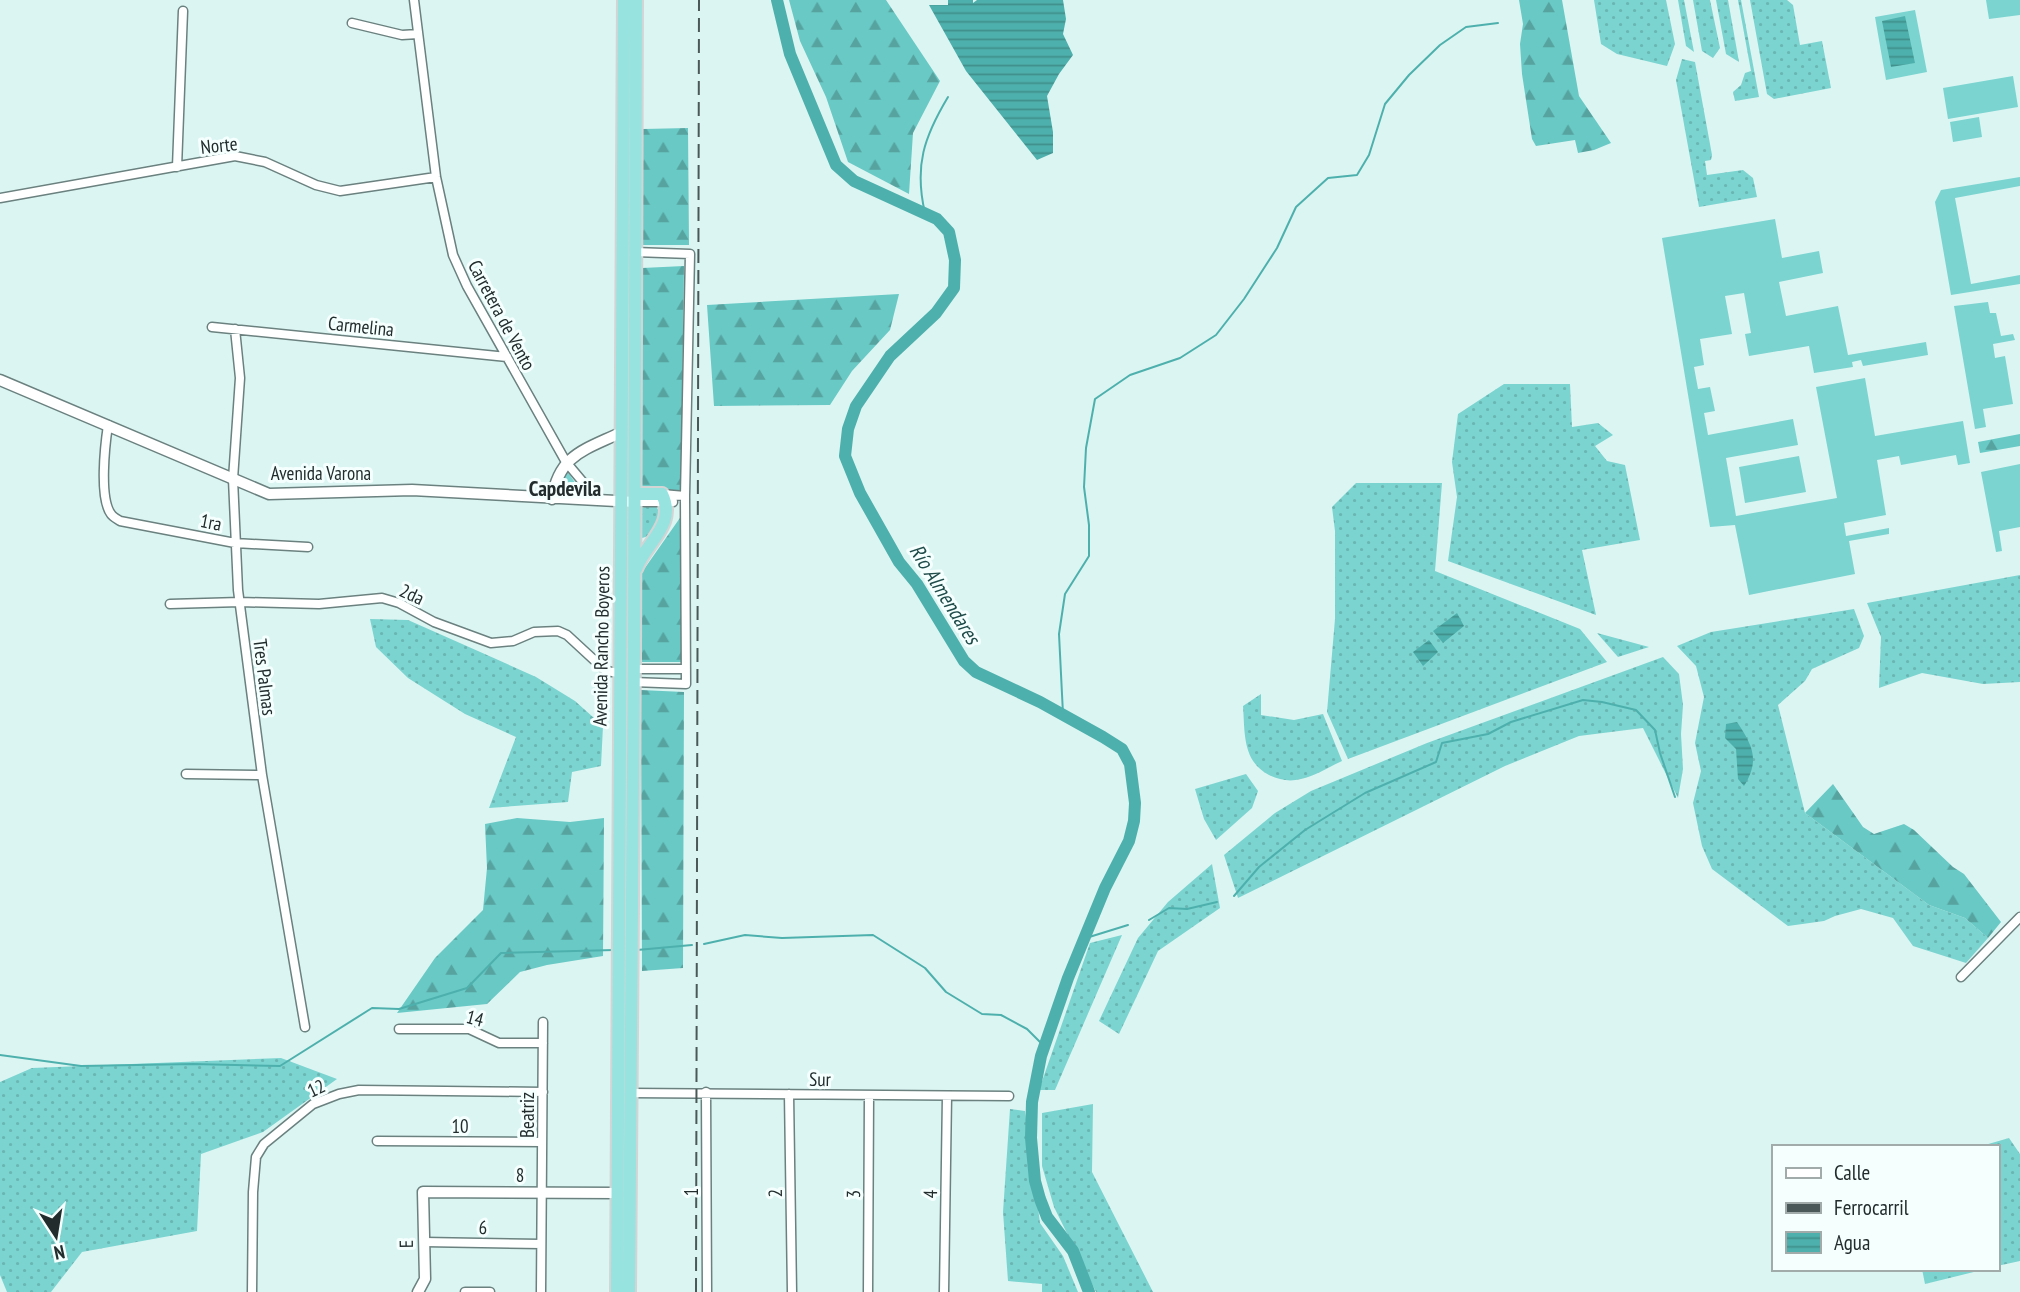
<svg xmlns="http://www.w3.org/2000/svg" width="2020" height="1292" font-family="'PT Sans Narrow',sans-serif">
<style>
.grass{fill:url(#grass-dots)}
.forest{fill:url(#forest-firs)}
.garden{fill:#7bd4d0}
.water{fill:url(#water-rules)}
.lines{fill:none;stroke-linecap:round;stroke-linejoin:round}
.stream{stroke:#4eb0ac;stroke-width:2}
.river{stroke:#4eb0ac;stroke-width:12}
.minor-casing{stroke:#6a817f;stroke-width:11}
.tertiary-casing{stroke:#6a817f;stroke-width:13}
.trunk-casing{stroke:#d3d5d5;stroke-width:16}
.minor{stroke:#fff;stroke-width:8}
.tertiary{stroke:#fff;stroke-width:10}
.trunk{stroke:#96e3e0;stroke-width:12}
.rail{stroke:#4a5857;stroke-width:2;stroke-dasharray:14 7;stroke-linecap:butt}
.labels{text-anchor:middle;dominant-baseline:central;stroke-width:6;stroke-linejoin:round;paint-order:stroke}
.street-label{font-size:19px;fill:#222c2c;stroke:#f4fffe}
.neighbourhood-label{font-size:21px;font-weight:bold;fill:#222c2c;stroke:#f4fffe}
.water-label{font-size:21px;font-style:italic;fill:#1f4b49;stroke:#f4fffe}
</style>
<defs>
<pattern id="grass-dots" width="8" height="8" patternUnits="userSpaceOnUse" patternTransform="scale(1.75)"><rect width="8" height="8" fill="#7bd4d0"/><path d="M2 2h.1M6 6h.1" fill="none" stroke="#6ab6b3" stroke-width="1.8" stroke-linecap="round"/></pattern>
<pattern id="forest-firs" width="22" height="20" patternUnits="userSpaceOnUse" patternTransform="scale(1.75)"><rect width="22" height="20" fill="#69c9c5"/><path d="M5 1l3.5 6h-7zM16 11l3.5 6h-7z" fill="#56a3a0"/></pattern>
<pattern id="water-rules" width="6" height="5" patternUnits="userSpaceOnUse" patternTransform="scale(1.75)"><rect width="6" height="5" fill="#4eb0ac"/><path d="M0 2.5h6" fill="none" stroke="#408f8c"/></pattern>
</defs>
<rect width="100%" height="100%" fill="#dbf5f3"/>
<!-- grass -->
<path class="grass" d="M1594,0H1666L1675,44L1667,66L1617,54L1601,44Z
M1678,0H1684L1694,52L1686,46Z
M1693,0H1710L1720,48L1713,58L1702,51Z
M1716,0H1728L1739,62L1726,54Z
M1738,0H1741L1759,97L1735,101L1733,92L1741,85L1745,73L1751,71Z
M1750,0H1787L1793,5L1800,45L1822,41L1831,88L1774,99L1767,94Z
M1682,59L1695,62L1712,155L1711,160L1705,161L1707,175L1743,170L1753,178L1757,197L1699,207L1676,80Z
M1504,384H1570L1572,427L1598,423L1613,435L1595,446L1607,461L1625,465L1640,540L1582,550L1596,615L1448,561L1457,497L1452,462L1458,414Z
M567,471L583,494L559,495Z
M1356,483H1442L1435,571L1580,629L1607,662L1348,759L1327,712L1335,619V531L1332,507Z
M650,505L656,506L661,515L649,536L642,538L640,509Z
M2020,575V682L1983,684L1922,673L1879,688L1881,637L1867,603Z
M1854,609L1864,636L1859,648L1812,669L1805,681L1778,705L1805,813L1929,905L1965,918L1988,938L1966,963L1913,946L1893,918L1861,909L1835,916L1824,921L1788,926L1712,869L1702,846L1693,803L1701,771L1695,743L1704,697L1696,666L1677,646L1711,632Z
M370,619L408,620L496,659L536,677L575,701L603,726L601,766L572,772L568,802L489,808L516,737L465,714L408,678L376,647Z
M1597,633L1649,647L1618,657Z
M1663,657L1679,674L1683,705L1681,734L1683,769L1678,798L1643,728L1579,736L1505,766L1238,898L1224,855L1275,813L1311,791L1427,743Z
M1261,694V715L1294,720L1323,714L1342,761C1329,767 1315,776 1301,779C1290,782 1279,780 1269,775C1242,761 1245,732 1243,706Z
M1246,774L1258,791L1252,808L1216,840L1204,819L1195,789Z
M1212,864L1220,908L1158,951L1119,1034L1099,1021L1138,938L1168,902Z
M1122,935L1055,1090H1039L1090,943Z
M281,1058L337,1079L263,1132L201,1154L197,1231L82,1252L51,1292H7L0,1275V1082L32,1068Z
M1093,1104L1092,1172L1153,1292H1096L1054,1207L1042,1166V1113Z
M1010,1109L1025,1111L1040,1223L1063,1256L1078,1292H1042V1284L1008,1281L1003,1212Z
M2009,1138L2020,1154V1261L1997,1266V1147H1978Z
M1922,1269H1986L1925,1284Z"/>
<!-- forest -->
<path class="forest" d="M789,0H886L940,81L913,133L909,194L848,162L826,97L800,41Z
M1519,0H1562L1579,96L1611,143L1594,150L1578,153L1575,140L1536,146L1532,139L1522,74L1520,44L1523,24Z
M688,128L689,245H642L643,129Z
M684,266L681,491L642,488V268Z
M899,294L890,330L852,371L830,405L714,406L707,305Z
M2020,434V446L1980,453L1978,442Z
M682,515L685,662H642L640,575Z
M641,690L684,692L683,968L642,971Z
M1833,784L1863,827L1874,834L1904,824L1914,830L1953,867L1964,874L2001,922L1988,938L1965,918L1929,905L1805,813Z
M517,818L570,822L604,818L603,956L547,965L520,972L487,1004L397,1013L435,958L483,910L487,868L485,824Z"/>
<!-- garden -->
<path class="garden" d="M1986,0H2020V15L1989,19Z
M1915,10L1927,72L1886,80L1875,17Z
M2013,76L2018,107L1948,119L1943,88Z
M1979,117L1982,137L1953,142L1950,122Z
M2020,177V186L1955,198L1971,284L2020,275V284L1951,295L1935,202L1941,190Z
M1775,219L1782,258L1819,251L1823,273L1779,282L1786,316L1838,306L1848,355L1926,342L1928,355L1863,366L1861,360L1852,362L1853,367L1814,373L1809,346L1749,356L1745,334L1751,333L1744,293L1725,296L1732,334L1700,339L1704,365L1694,367L1698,389L1710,387L1715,411L1704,413L1708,435L1793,419L1798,445L1726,458L1736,516L1837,498L1816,387L1865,378L1875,436L1963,421L1970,463L1958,465L1956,455L1901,465L1899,456L1877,460L1886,515L1844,523L1846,536L1889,528V534L1849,541L1855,574L1749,595L1735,525L1710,527L1662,238Z
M1988,302L1990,313H1996L2001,336L2013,334L2015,340L1993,344L1995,358L2005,356L2013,404L1983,409L1986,427L1975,429L1954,306Z
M1799,456L1806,492L1745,503L1739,467Z
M2020,464V527L1999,531L2002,551L1996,552L1981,472Z"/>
<!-- water -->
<path class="water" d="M948,0H973V3L977,0H1063L1066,19L1063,34L1073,55L1059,74L1047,96L1053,132V153L1037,160L966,71L929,5H948Z
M1905,16L1915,63L1891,67L1882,21Z
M1457,613L1464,626L1443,643L1433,631Z
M1429,640L1438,652L1423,666L1413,652Z
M1737,722C1753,746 1760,760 1744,786L1738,779L1736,749L1725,738L1726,724Z"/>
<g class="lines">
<!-- stream -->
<path class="stream" d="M925,213C914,166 924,137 948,97
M1063,714L1059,634L1065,594L1089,556V525L1084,487L1086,448L1095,399L1130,375L1180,358L1216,335L1244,299L1277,248L1296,207L1328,178L1357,175L1369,155L1385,104L1409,75L1440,45L1466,27L1498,23
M1234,896L1259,867L1305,830L1365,793L1436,762L1442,743L1488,734L1511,722L1583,700L1602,702L1636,710L1655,730L1660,753L1675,797
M1149,920L1169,908L1187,909L1217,902
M1086,938L1128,925
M704,944L745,935L782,938L873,935L925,968L946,992L982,1014L1001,1015L1027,1029L1045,1047
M637,950L692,945
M0,1055L81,1066L193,1064L280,1066L372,1008L399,1009L467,988L501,953L614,950"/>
<!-- river -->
<path class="river" d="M777,0L790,54L836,165L854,181L937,219L949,232L955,260L954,288L936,313L890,356L856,406L848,429L845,456L860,493L899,562L917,584L964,661L976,672L1040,702L1103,737L1122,749L1130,764L1135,803L1134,821L1129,841L1105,888L1068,978L1041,1056L1032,1102L1031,1138L1035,1181L1040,1199L1047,1217L1073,1251L1089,1292"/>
<!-- minor casing -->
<g class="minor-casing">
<path id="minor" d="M414,0L436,177L453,255L467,286L566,462L598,500
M352,23L402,35L418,34
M177,167L183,11
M0,198L235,156L265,162L316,185L340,191L436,177
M212,327L507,357
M235,329L240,378L233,479L238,590L262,775L305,1027
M108,425C105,445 99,498 111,514C113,517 117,519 120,521L235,543L308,547
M662,494L685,496
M635,502H673
M170,604L240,602L319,604L382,598L399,603L434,622L491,643L513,641L534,632L558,631L567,635L606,671L619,673
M633,669H686
M633,682L686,684L685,496L690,254L635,252
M186,774L262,775
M1961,977L2020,917
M399,1029H469L499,1043H543
M706,1092L707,1292
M630,1093L1009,1096
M789,1094L792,1292
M377,1141L542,1142
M424,1242L541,1244
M252,1292L253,1192L256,1157L264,1144L313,1104L339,1094L359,1090L543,1092
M465,1292H490
M541,1292L543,1022
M868,1292L869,1096
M944,1292L947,1096"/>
</g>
<!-- tertiary casing -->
<g class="tertiary-casing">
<path id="tertiary" d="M0,380L269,494L412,490L635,502
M552,499C559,454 585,450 622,432
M418,1292L425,1279L423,1192L618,1193"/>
</g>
<!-- trunk casing -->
<g class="trunk-casing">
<path id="trunk" d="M635,494H662C677,525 646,542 636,569
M617,1292L624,0
M629,1292C632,861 637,431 636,0"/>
</g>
<!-- minor -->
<use href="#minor" class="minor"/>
<!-- tertiary -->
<use href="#tertiary" class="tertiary"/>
<!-- trunk -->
<use href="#trunk" class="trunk"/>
<!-- rail -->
<path class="rail" d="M696,1292L699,0"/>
</g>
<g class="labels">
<!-- street labels -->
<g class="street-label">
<text transform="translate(219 145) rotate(-6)">Norte</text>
<text transform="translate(502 315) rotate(62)">Carretera de Vento</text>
<text transform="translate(361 326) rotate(6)">Carmelina</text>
<text x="321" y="473">Avenida Varona</text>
<text transform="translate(211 522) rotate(11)">1ra</text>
<text transform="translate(412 594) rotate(25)">2da</text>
<text transform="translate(601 646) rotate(-89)">Avenida Rancho Boyeros</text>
<text transform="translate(265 677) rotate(83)">Tres Palmas</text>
<text transform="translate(475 1018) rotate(15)">14</text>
<text transform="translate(820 1079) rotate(1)">Sur</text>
<text transform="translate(316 1088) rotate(-25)">12</text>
<text transform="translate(527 1115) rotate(-90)">Beatriz</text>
<text x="460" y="1126">10</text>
<text x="520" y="1175">8</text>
<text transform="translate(691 1192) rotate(-90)">1</text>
<text transform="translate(775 1193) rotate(-91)">2</text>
<text transform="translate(853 1194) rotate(-89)">3</text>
<text transform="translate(930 1194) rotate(-89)">4</text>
<text transform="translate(483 1227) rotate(1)">6</text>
<text transform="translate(406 1244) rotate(-91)">E</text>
</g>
<!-- neighbourhood labels -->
<g class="neighbourhood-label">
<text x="565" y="488">Capdevila</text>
</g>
<!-- water labels -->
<g class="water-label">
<text transform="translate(945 594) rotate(58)">Río Almendares</text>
</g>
</g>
<!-- legend -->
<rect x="1772" y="1145" width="228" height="126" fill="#f4fffe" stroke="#a0abaa" stroke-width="2"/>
<rect x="1786" y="1168" width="35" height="10" fill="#ffffff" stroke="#a0abaa" stroke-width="2"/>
<text x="1834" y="1180" font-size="21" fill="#222c2c">Calle</text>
<rect x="1786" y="1203" width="35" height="10" fill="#4a5857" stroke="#a0abaa" stroke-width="2"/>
<text x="1834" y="1215" font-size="21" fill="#222c2c">Ferrocarril</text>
<rect x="1786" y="1232" width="35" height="21" fill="url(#water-rules)" stroke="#a0abaa" stroke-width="2"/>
<text x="1834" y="1250" font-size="21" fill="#222c2c">Agua</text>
<!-- north arrow -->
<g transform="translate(56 1236) rotate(168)" stroke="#f4fffe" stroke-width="5" paint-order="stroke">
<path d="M0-5L12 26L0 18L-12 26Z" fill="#222c2c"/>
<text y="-10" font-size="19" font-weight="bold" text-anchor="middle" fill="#222c2c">N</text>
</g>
</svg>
